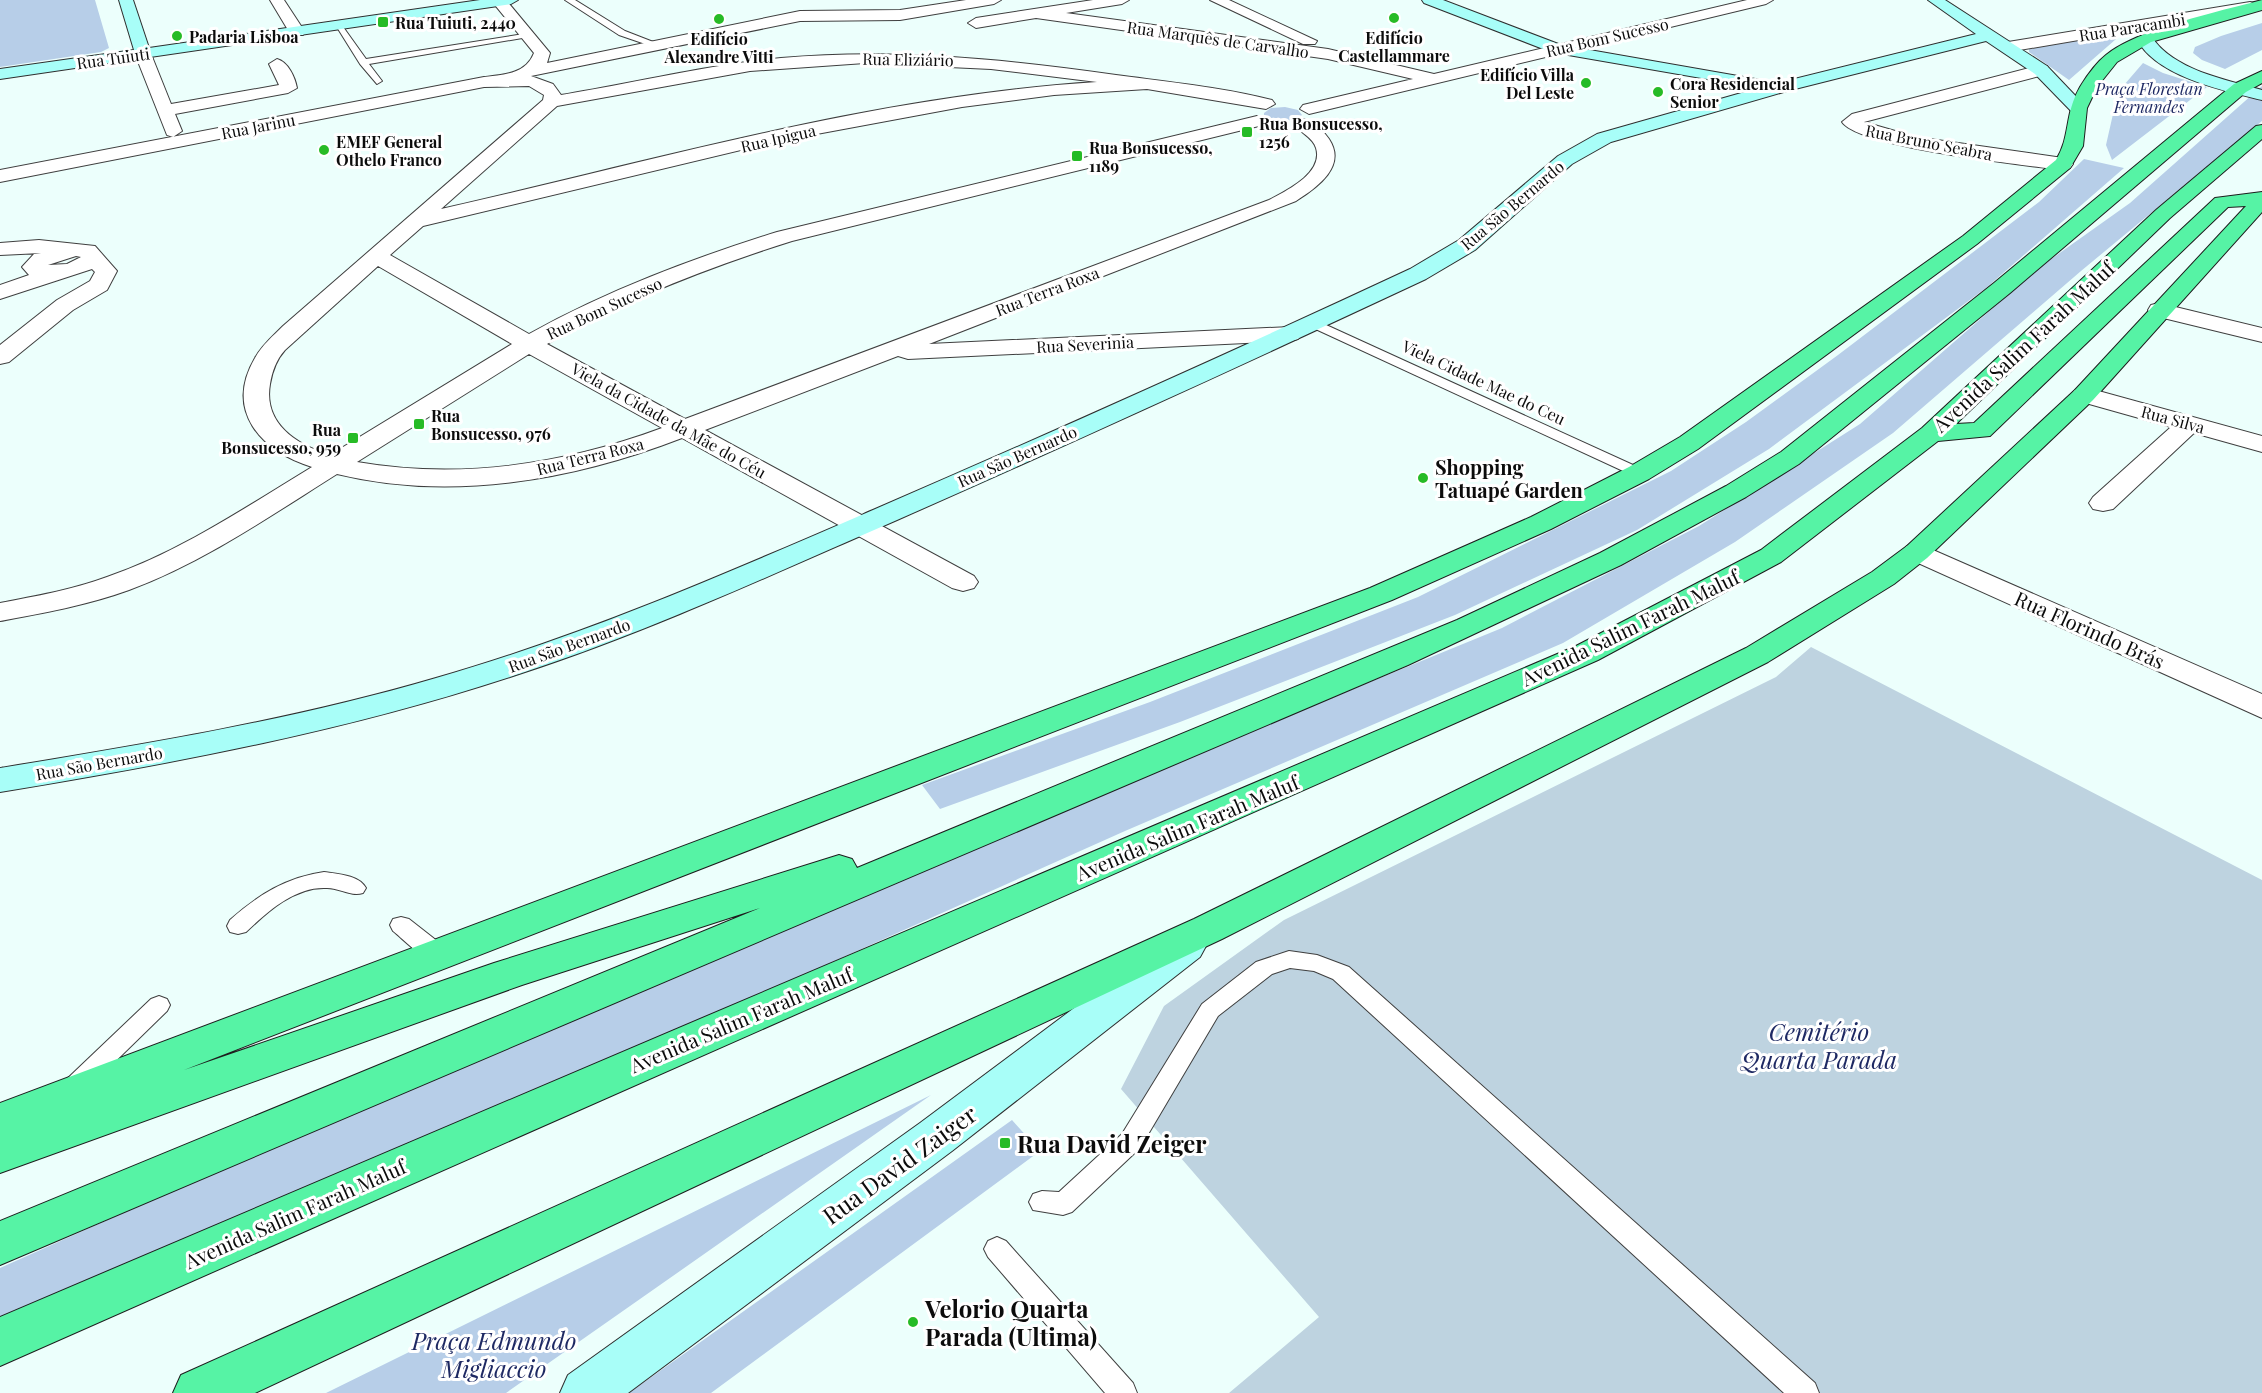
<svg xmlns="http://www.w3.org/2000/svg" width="2262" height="1393" font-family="'Playfair Display',serif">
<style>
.green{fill:#b7cee8}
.cemetery{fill:#bed3e0}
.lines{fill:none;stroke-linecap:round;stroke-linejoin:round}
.lane-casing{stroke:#3f3f3f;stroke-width:2}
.street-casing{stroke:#3f3f3f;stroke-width:2}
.secondary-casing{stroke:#2e2e2e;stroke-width:2}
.highway-casing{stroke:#1d1d1d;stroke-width:2}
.lane{fill:#fff;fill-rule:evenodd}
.street{fill:#fff;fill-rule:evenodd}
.secondary{fill:#a8fef8;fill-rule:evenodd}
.highway{fill:#56f3a5;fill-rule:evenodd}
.poi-dot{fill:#27bb26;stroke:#fff;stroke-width:2}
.labels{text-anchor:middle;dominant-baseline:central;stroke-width:6;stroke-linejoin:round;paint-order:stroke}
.far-poi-label{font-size:16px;font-weight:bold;fill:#0c0c0c;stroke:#fff;text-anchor:start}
.far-street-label{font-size:16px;fill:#0c0c0c;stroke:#fff}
.far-park-label{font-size:16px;font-style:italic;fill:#1e2963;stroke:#fff}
.street-label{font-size:20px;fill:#0c0c0c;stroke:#fff}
.poi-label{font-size:20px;font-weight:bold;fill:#0c0c0c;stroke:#fff;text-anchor:start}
.near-park-label{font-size:24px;font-style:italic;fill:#1e2963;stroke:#fff}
.near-poi-label{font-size:24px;font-weight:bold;fill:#0c0c0c;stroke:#fff;text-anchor:start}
.near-street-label{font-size:24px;fill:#0c0c0c;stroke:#fff}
</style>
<rect width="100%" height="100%" fill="#ecfffc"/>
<!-- green -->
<path class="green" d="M0,0H95L109,48L101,52L0,67Z
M2262,23V50L2225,69L2202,60L2193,53L2195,47L2221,36Z
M2123,33L2069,80L2029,52V49Z
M2143,63L2163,73L2207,87L2112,160L2106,145L2118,92Z
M2262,86V121L2081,271L1893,433L1735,542L1563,643L1125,831L754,997L0,1326V1268L662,972L1502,628L1699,526L1860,424L2040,267L2130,203Z
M1285,107L1298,110L1302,115C1292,123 1275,122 1264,115V113L1271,108Z
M2084,159L2124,168L1986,288L1866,377L1769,449L1637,530L1455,615L1180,722L940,809L922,785L1150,702L1418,597L1671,471L1746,422L1838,355L2039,202Z
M931,1095L506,1393H326Z
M1012,1120L1040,1151L711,1393H629Z"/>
<!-- cemetery -->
<path class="cemetery" d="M1811,647L2262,880V1393H1229L1319,1317L1121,1089L1164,1006L1284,920L1776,677Z"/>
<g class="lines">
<!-- lane casing -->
<g class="lane-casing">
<path id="lane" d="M565,0H575L625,31L661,45L657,48L619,35Z
M335,24H341L366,59L530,33L534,36L369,64L382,81L377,84L360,64Z
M1313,319L1644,470L1646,473L1639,477L1634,476L1309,326V320Z
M324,872C338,874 359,875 366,888L363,893C351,897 340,888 327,888C295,886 267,912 246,932L238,934L230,932L227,926L230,920C258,895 287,877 324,872Z
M401,917L409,919L446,948L449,954L446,960C427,966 407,942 393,931L390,925L393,919Z
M1289,951L1317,955L1349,967L1815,1383L1819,1393H1784L1333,979L1314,971L1290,968L1272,974L1218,1016L1140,1148L1072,1212L1063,1215L1033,1210L1029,1202L1033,1194L1042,1191L1059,1192L1122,1134L1202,1004L1256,962Z
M159,996L167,999L170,1005L167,1011L84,1092L76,1095L68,1092L64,1085L68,1078L151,999Z
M997,1237L1006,1241L1133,1383L1137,1393H1105L988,1257L984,1249L988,1241Z"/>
</g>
<!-- street casing -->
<g class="street-casing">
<path id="street" d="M270,0H284L305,32L303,35H291Z
M494,0H506L550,53L547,63L800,11L900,10L966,0H1001L994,4L900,20L800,21L531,76L553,84L561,95C634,83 707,65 781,58C893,48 1004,59 1116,75C1168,82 1221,87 1272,100L1275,104L1266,109L1147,89L1054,95L962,107L779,141L423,226L390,255L529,334C608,290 691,259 777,232L1257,116L1266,121L1263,125L792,241C707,268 624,300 547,344L685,419L1269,200C1286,191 1324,173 1316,148C1313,137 1300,133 1294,124L1303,119C1313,121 1323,130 1329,139C1347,166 1318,187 1296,201L929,344L1290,327L1298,329L1302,334L1298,339L1290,341L908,359L898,356L705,430L974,576L978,582L974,588L963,591L952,588L682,438C574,480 451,502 337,474C270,516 204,562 129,590C88,605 43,613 0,621V603C36,596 72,590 107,577C180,552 246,507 312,467C261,451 224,411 255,358C262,345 273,336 283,326L543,100L544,95L529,86L484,87L0,182V170L484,77C503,75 526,74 534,53L495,5ZM865,63L991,69L1097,82C874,96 658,160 441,209L557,106L750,71ZM378,266L512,344L330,455C297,445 263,424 270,384C272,372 276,360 285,350ZM529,354L662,428C565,464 460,480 357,462Z
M1093,0H1129L1122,4L1066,13L1328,49L1434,74L1747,0H1773L1766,4L1309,114L1300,109L1303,105L1413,79L1328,59L1036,18L976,28L968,23L976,18Z
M1210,0H1229L1317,41L1315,44H1303Z
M2250,2L2255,4L2258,7L2255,10L2008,52L2000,47L2008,42Z
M143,49L151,54L171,104L279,85L269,64L277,59C288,62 295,77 297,88L288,93L175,114L182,131L173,137L167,135L135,54Z
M2041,65L2047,66L2049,70L2047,74L1864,122L1916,137L2063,158L2073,164L2070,168L2063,170C2025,165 1860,148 1842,122L1852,114Z
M39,240L95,246L117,271L107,290L73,310L9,362L0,364V345L57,300L90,281L95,272L92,269L0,299V285L29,275L22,267L34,254L41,253L0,255V243ZM76,256L81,257L67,264L48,265Z
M2159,303L2262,328V342L2151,315L2148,310L2151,305Z
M2084,387L2262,436V452L2194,433L2113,509L2103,511L2093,509L2089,503L2093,497L2171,427L2075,400L2071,395L2075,390Z
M1917,543L2262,694V718L1907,558L1902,552L1907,546Z"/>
</g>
<!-- secondary casing -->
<g class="secondary-casing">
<path id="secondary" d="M119,0H133L149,48L480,0H518L511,4L0,79V69L134,50Z
M1422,0H1443L1561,45L1778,83L1976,34L1928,0H1945L2047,66L2087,108L2078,113L2072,112L2035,74L1986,41L1787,91L1611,142L1572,164L1475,250L1426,279C1251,361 1074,442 897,520C773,574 650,631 522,673C352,730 176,763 0,792V768C146,744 293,720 436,678C586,635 730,572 873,510C1053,432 1232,352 1410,269L1459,240L1558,156L1597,134L1759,88L1551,52L1424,3Z
M2145,34L2151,36C2173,70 2224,79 2262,90V100C2224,91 2155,76 2137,39Z
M1186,931L1200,935L1206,946L1200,957L952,1151L628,1393H560L568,1375L920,1123L1172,935Z"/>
</g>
<!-- highway casing -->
<g class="highway-casing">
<path id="highway" d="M2262,0V10L2151,42L2117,62L2097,87L2087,108L2083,146L2070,168L1977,244L1698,449L1649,479L1551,529L1392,600L184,1070L494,963L839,855L852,859L857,868L1457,620L1600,553L1726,486L1781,452L1994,283L2234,84L2262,71V83L2246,92L2010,293L1799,464L1746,497L1621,565L1408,665L0,1265V1221L760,908L522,985L0,1173V1103L1370,588L1531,517L1629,467L1680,437L1963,236L2056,160C2071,136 2064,114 2080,87C2086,77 2097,62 2106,55C2138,29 2220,11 2262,0Z
M2262,125V139L2170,218L1956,424L1974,423L2215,198L2262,192V212L2093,400L1927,558L1894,584L1768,662L1222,939L255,1393H173L181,1375L1194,919L1746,648L1872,572L1907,546L2075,390L2246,206L2228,207L1990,436L1938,441L1781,562L1598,660L0,1366V1317L1576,646L1761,550L1922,428L2156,210L2256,126Z"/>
</g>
<!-- lane -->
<use href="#lane" class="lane"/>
<!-- street -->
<use href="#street" class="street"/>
<!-- secondary -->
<use href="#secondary" class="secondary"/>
<!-- highway -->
<use href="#highway" class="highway"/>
</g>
<!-- markers -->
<g class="poi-dot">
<circle cx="1394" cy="18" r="6"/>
<circle cx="719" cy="19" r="6"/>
<rect x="377" y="16" width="12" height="12" rx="3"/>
<circle cx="177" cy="36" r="6"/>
<circle cx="1586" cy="83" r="6"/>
<circle cx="1658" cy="92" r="6"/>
<rect x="1241" y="126" width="12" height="12" rx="3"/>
<circle cx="324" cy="150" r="6"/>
<rect x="1071" y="150" width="12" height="12" rx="3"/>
<rect x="413" y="418" width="12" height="12" rx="3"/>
<rect x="347" y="432" width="12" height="12" rx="3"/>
<circle cx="1423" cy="478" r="6"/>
<rect x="999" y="1137" width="12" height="12" rx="3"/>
<circle cx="913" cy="1322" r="6"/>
</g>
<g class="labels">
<!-- far-poi labels -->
<g class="far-poi-label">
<text x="395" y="22">Rua Tuiuti, 2440</text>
<text x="189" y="36">Padaria Lisboa</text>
<text x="1394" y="37" text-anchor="middle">Edifício<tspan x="1394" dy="18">Castellammare</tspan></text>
<text x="719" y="38" text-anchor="middle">Edifício<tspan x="719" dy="18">Alexandre Vitti</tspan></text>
<text x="1574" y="74" text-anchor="end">Edifício Villa<tspan x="1574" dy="18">Del Leste</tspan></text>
<text x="1670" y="83">Cora Residencial<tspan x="1670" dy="18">Senior</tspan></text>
<text x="1259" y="123">Rua Bonsucesso,<tspan x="1259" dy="18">1256</tspan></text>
<text x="336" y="141">EMEF General<tspan x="336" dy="18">Othelo Franco</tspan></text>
<text x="1089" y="147">Rua Bonsucesso,<tspan x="1089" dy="18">1189</tspan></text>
<text x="431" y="415">Rua<tspan x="431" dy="18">Bonsucesso, 976</tspan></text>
<text x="341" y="429" text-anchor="end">Rua<tspan x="341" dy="18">Bonsucesso, 959</tspan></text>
</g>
<!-- far-street labels -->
<g class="far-street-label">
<text transform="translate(2132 27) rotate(-9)">Rua Paracambi</text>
<text transform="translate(1607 37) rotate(-13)">Rua Bom Sucesso</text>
<text transform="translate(1218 39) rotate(8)">Rua Marquês de Carvalho</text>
<text transform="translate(113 58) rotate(-8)">Rua Tuiuti</text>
<text transform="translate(908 59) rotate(1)">Rua Eliziário</text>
<text transform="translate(258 126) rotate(-11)">Rua Jarinu</text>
<text transform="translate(778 138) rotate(-13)">Rua Ipigua</text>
<text transform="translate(1929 142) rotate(11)">Rua Bruno Seabra</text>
<text transform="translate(1512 205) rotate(-40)">Rua São Bernardo</text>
<text transform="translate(1047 291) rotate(-21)">Rua Terra Roxa</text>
<text transform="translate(604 308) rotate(-25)">Rua Bom Sucesso</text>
<text transform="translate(1085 344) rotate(-3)">Rua Severinia</text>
<text transform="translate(1484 382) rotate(25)">Viela Cidade Mae do Ceu</text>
<text transform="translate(2173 419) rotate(15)">Rua Silva</text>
<text transform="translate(669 420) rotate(29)">Viela da Cidade da Mãe do Céu</text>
<text transform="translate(590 456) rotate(-14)">Rua Terra Roxa</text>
<text transform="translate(1017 456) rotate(-24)">Rua São Bernardo</text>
<text transform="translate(569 645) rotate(-20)">Rua São Bernardo</text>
<text transform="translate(99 763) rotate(-10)">Rua São Bernardo</text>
</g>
<!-- far-park labels -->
<g class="far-park-label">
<text x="2149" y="88">Praça Florestan<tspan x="2149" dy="18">Fernandes</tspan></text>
</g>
<!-- street labels -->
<g class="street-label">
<text transform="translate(2023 346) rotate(-43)">Avenida Salim Farah Maluf</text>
<text transform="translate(1630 627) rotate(-26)">Avenida Salim Farah Maluf</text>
<text transform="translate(2090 629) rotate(24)">Rua Florindo Brás</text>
<text transform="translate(1187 827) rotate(-23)">Avenida Salim Farah Maluf</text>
<text transform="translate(741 1019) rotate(-23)">Avenida Salim Farah Maluf</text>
<text transform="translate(295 1213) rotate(-24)">Avenida Salim Farah Maluf</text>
</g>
<!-- poi labels -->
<g class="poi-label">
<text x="1435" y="466">Shopping<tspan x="1435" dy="23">Tatuapé Garden</tspan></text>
</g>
<!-- near-park labels -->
<g class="near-park-label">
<text x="1819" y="1031">Cemitério<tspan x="1819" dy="28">Quarta Parada</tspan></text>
<text x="494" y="1340">Praça Edmundo<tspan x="494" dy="28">Migliaccio</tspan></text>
</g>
<!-- near-poi labels -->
<g class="near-poi-label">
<text x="1017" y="1143">Rua David Zeiger</text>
<text x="925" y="1308">Velorio Quarta<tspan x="925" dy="28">Parada (Ultima)</tspan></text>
</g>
<!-- near-street labels -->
<g class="near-street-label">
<text transform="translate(899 1164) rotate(-36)">Rua David Zaiger</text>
</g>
</g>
</svg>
